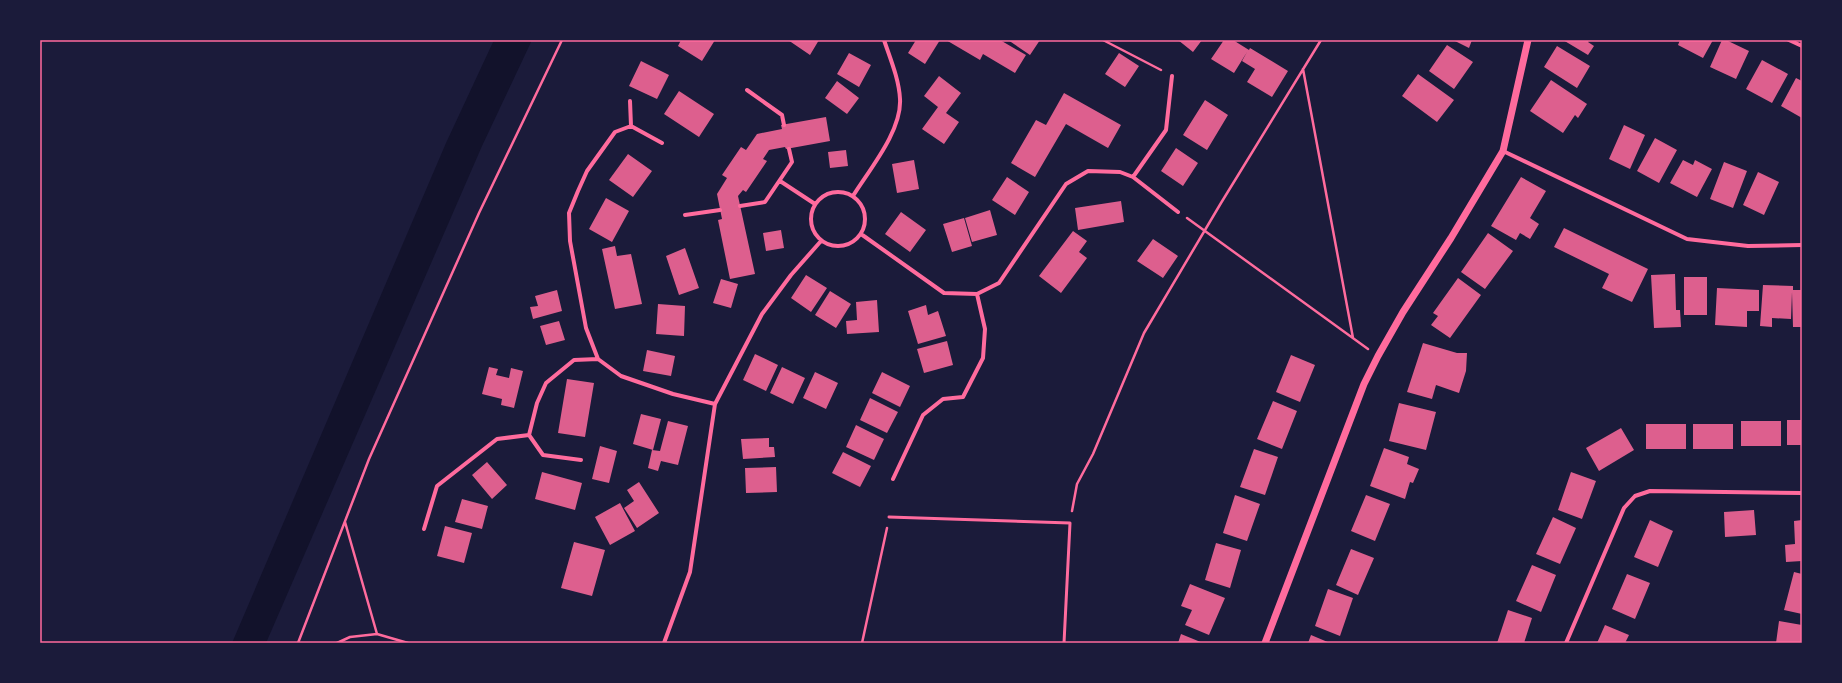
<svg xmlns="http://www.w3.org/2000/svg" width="1842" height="683" font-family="'PT Serif',serif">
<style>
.water{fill:#12122b}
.building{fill:#dd5f8e}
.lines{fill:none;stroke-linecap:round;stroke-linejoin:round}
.path{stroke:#ff6b9d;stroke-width:2.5}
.service{stroke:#ff6b9d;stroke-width:3}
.minor{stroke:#ff6b9d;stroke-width:4}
.tertiary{stroke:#ff6b9d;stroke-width:7}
.neatline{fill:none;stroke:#ff6b9d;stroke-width:1.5}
</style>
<rect width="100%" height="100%" fill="#1b1b3a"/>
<!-- water -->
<path class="water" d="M494,40H532L482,146L266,643H232L446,143Z"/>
<!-- building -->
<path class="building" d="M681,40H715L702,61L678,46Z
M788,40H819L810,55Z
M916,40H940L925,64L908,53Z
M946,40H1000L1026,55L1015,73L983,54L980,60Z
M1008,40H1040L1030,55Z
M1178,40H1202L1193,52Z
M1224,40H1233L1249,50L1250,48L1288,71L1272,97L1247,82L1255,69L1242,61L1247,52L1234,73L1211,59Z
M1453,40H1472L1469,48Z
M1563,40H1589L1588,42L1594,46L1588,55Z
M1680,40H1713L1703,58L1678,45Z
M1722,40H1726L1749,51L1736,79L1710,67Z
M1447,45L1473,62L1454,89L1429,71Z
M1557,46L1590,66L1577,88L1544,67Z
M849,53L871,65L859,87L837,74Z
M1119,53L1139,66L1125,87L1105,74Z
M1762,60L1788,74L1772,103L1746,89Z
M641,61L669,75L657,99L629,86Z
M1418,74L1454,100L1437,122L1402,96Z
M939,76L961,93L946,113L959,122L944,144L922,129L938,107L924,96Z
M1796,78L1802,81V118L1781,106Z
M1551,80L1587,104L1578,118L1575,115L1563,133L1530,111Z
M837,81L859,98L847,114L825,98Z
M679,91L714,114L699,137L664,114Z
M1064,93L1121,125L1108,148L1066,124L1035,177L1011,163L1036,120L1046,125Z
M1205,100L1228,115L1207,150L1183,135Z
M826,117L830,141L786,149L785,147L769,150L763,159L767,161L746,192L743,190L738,196L755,274L730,279L718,220L722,219L717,194L727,178L722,175L741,147L746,150L757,134L782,129L781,125Z
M1624,125L1645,135L1630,169L1609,159Z
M1655,138L1677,150L1659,183L1637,171Z
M1176,148L1198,163L1183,186L1161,171Z
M846,150L848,166L830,168L828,152Z
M628,154L652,171L633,197L609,180Z
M914,160L919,189L897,193L892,164Z
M1683,160L1693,165L1695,160L1712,169L1697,197L1670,183Z
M1724,162L1747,171L1733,208L1710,199Z
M1758,172L1779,182L1764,215L1743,205Z
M1007,177L1029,192L1015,215L992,200Z
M1521,177L1546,191L1530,218L1539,224L1530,239L1520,233L1516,240L1491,226Z
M606,198L629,211L612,242L589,229Z
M1121,201L1124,222L1078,230L1075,208Z
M990,210L997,235L972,242L965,218Z
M901,212L926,230L910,252L885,234Z
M964,218L972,246L952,252L943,224Z
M1564,228L1648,269L1632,302L1602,288L1609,274L1554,247Z
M781,230L784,248L766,251L763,233Z
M1073,231L1087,241L1079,252L1087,258L1061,293L1039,276Z
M1488,233L1513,251L1485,289L1461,272Z
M1153,239L1178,256L1163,278L1137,261Z
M615,246L617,256L631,254L642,304L615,309L602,249Z
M685,248L699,288L679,295L666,256Z
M1675,274L1676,310H1680L1681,327L1654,328L1651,275Z
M806,275L827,288L811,312L791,298Z
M1684,277H1707V315H1684Z
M1458,278L1481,295L1450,338L1431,325L1438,316L1433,313Z
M721,279L738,284L731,308L713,303Z
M1763,285L1793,286V290H1802V327H1793L1792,292L1791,319L1772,318V327L1760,326Z
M1717,288L1759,290V311H1747V327L1715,325Z
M557,290L562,311L533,319L530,307L538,306L535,296Z
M830,291L851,304L836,328L815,315Z
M877,300L879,332L847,334L846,321L857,320L856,302Z
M658,304L685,306L684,336L656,334Z
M926,305L928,315L938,311L946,336L918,344L908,311Z
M559,321L565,340L546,345L540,326Z
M947,341L953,365L924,373L917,349Z
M1423,343L1457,353H1467L1466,371L1459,393L1436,385L1432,399L1407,392Z
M647,350L675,356L671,376L643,371Z
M755,354L778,365L766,391L743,380Z
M1291,355L1315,365L1300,402L1276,392Z
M489,367L498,369L496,375L509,378L511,368L523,371L514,408L501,405L502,399L482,394Z
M782,367L805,378L793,404L770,393Z
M815,372L838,383L826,409L803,398Z
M882,372L910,386L900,407L872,393Z
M567,379L594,383L585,437L558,433Z
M870,398L898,412L887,433L860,420Z
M1273,401L1297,411L1282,449L1257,439Z
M1399,403L1436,412L1426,450L1389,441Z
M641,414L661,419L653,450L633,444Z
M1787,420H1802V445H1787Z
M668,421L688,426L678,465L661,461L658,471L648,468L652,450L660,451Z
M1741,421H1781V446H1741Z
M1646,424H1686V449H1646Z
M1693,424H1733V449H1693Z
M856,425L884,439L874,460L846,447Z
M1621,428L1634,450L1599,471L1586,448Z
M769,438V447H774L775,457L743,459L741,439Z
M600,446L617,451L609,483L592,479Z
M1384,448L1409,457L1407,464L1419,469L1413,483L1410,482L1405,499L1370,486Z
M1254,449L1278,457L1265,495L1240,487Z
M843,452L871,466L860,487L832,473Z
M487,462L507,485L492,499L472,475Z
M776,467L777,492L746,493L745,468Z
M542,472L582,483L575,510L535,499Z
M1571,472L1596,481L1582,519L1558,510Z
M639,482L659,513L637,528L624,508L634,501L627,490Z
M1235,495L1260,504L1247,541L1223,533Z
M1366,495L1390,504L1375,541L1351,531Z
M462,499L488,506L482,529L455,522Z
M620,503L635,531L610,545L595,517Z
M1754,510L1756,535L1725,537L1724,512Z
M1553,517L1576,528L1560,564L1536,554Z
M1650,520L1673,531L1658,567L1634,557Z
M1802,520V561L1786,562L1785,545L1795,544L1794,521Z
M445,526L472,533L464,563L437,556Z
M574,542L605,550L592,596L561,588Z
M1216,543L1241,550L1230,588L1205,580Z
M1351,549L1374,558L1358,595L1336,585Z
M1532,565L1556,575L1541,612L1516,601Z
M1794,572L1802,574V614L1784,610Z
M1627,574L1650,583L1635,619L1612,609Z
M1190,584L1225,598L1209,635L1185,625L1192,610L1181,606Z
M1328,589L1353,598L1340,636L1315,626Z
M1508,610L1532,618L1524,643H1497Z
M1779,621L1802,625V643H1776Z
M1605,625L1629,635L1625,643H1597Z
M1181,634L1203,643H1178Z
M1311,635L1330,643H1308Z"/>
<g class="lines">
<!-- path -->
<path class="path" d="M1103,40L1161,70
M1303,69L1353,338
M1187,218L1368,349
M1072,511L1077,484L1093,454L1144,333L1221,203L1321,40
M345,522L377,634L408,643
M298,643L369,459L479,213L562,40
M337,643L350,637L377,634
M862,643L887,528"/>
<!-- service -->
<path class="service" d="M889,517L1070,523L1064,643"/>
<!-- minor -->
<path class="minor" d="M1789,40L1802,46
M747,90L782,115L784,125
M630,101L631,126L662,143
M631,126L615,132L587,171L578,191L569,213L570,241L586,328L598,359L621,376L673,394L715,404
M1503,151L1687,239L1748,246L1802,245
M1133,177L1166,130L1172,76
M780,181L815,204
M811 219a27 27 0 1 1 54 0a27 27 0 1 1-54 0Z
M853,196C869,170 902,131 900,99C899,79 890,58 884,40
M740,206L765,202L792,162L789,149
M685,215L720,210
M861,234L944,293L977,294L999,283L1066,184L1088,171L1120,172L1133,177L1178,212
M529,435L537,403L546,383L574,360L598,359
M893,479L923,415L943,399L963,397L983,358L985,329L977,294
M424,529L437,486L497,439L529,435L543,455L581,460
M664,643L690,572L715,404L762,314L791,275L821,241
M1566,643L1624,508L1635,496L1650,491L1802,493"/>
<!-- tertiary -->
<path class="tertiary" d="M1265,643L1364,384L1378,356L1403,312L1451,238L1503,151L1528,40"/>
</g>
<!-- border -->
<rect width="1842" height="683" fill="none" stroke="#1b1b3a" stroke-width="82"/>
<rect x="41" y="41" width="1760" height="601" class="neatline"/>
</svg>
